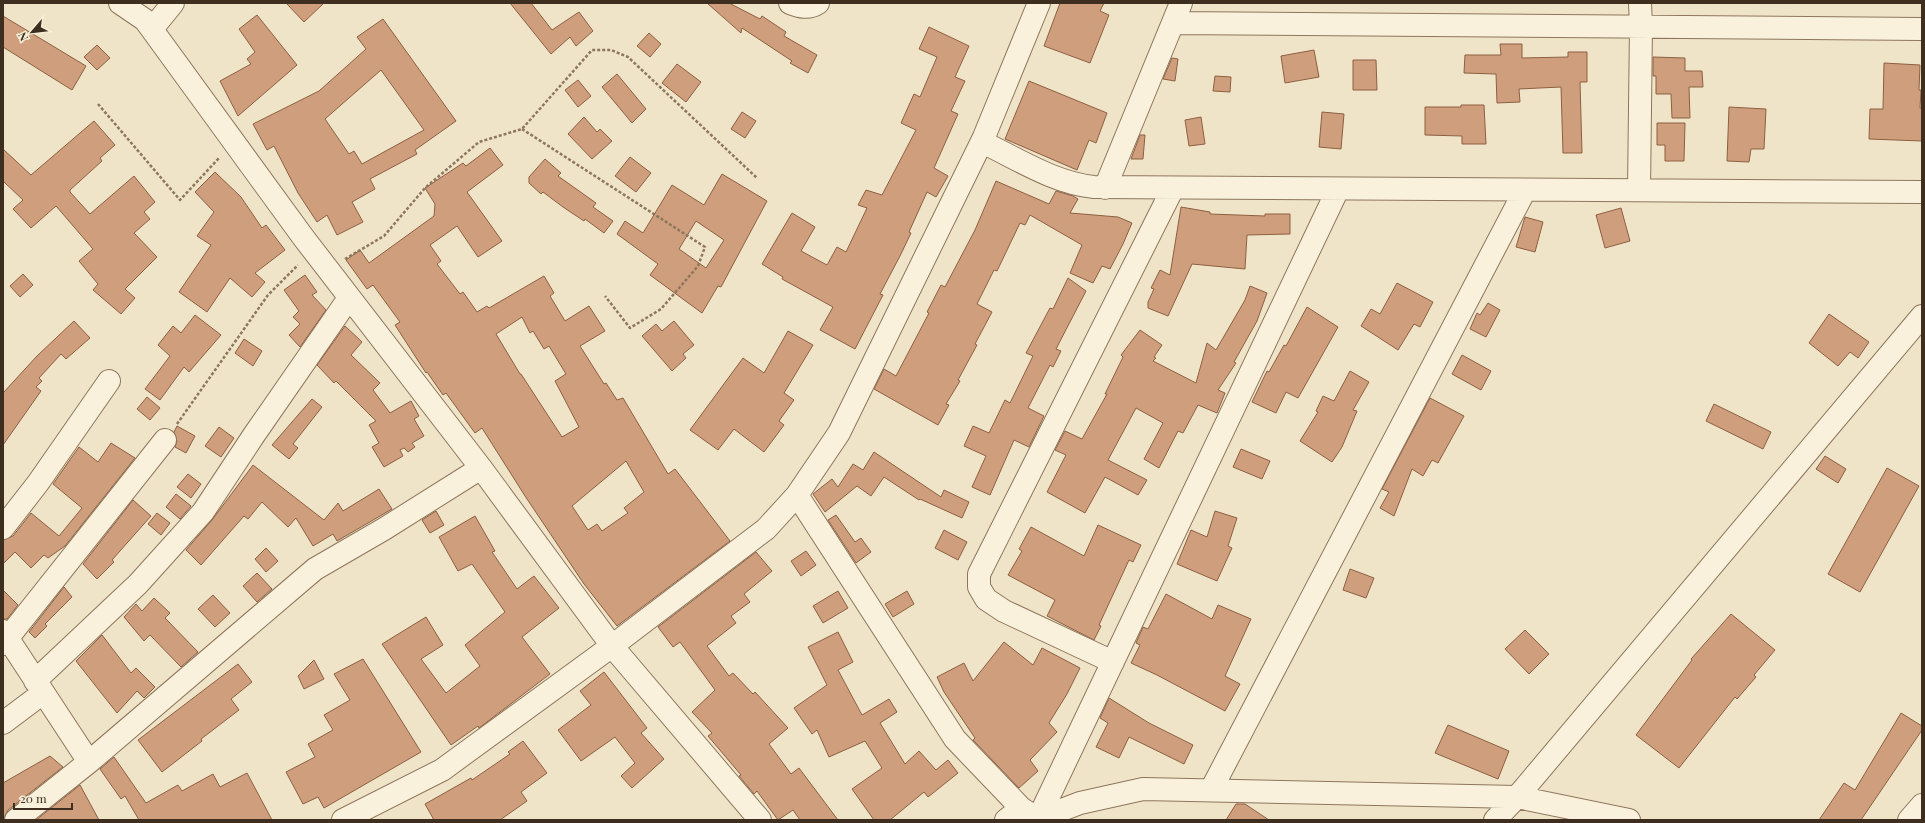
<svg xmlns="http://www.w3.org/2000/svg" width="1925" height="823" font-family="'Playfair Display',serif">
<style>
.building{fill:#cf9f7d;stroke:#8d5f41;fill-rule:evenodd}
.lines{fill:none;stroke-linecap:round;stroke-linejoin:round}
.minor-casing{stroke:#8d765c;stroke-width:24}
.path{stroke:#8d765c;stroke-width:2.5;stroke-dasharray:3 2;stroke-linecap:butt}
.minor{stroke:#faf1dc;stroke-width:22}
</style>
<rect width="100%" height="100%" fill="#f0e4c8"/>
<!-- building -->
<path class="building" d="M286,3H324L304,22Z
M510,3H531L552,30L579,12L593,31L576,46L570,37L551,54Z
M707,3H729L760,19L762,16L786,32L784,36L817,55L808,73L790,63L792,61L742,28L741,33Z
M1060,3H1104L1100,11L1109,15L1090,63L1044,46Z
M257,15L297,65L238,116L220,81L251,64L247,59L255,52L239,29Z
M3,16L86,66L72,90L3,47Z
M383,19L456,121L415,150L417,154L370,179L375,189L352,202L363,222L337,235L327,215L317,222L298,193L274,146L267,150L253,124L319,91L366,49L357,37ZM381,70L424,130L362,164L354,151L349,154L325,119Z
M929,27L969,46L955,77L965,81L951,111L958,114L934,168L948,176L936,197L927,192L909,232L911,233L900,256L880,294L883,295L855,349L820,330L833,307L782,279L783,277L762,264L792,213L815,227L801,251L827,265L837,247L846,252L867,208L858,205L866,190L882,195L916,130L901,123L914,94L920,97L937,57L919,49Z
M649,33L661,44L650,57L637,46Z
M1500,44H1522V58L1568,57V52H1587V82H1580L1582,153H1563L1561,87L1519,89L1520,102L1497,103L1496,74L1464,73L1465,55H1501Z
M97,45L110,58L97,70L84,57Z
M1314,50L1319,77L1285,83L1281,56Z
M1653,57L1685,58V71H1702L1703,87H1689L1690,118H1672L1671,94H1656V76H1653Z
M1172,58L1178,59L1175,81L1163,79Z
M1353,60H1376L1377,90H1353Z
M1884,63L1920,65L1919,90H1921L1920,108H1922V141L1869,139L1870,109H1883Z
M677,64L701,82L686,102L662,83Z
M617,74L646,109L632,123L602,87Z
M1215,76L1231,77L1230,92L1213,91Z
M578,80L591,96L578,107L565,90Z
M1029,81L1107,113L1096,143L1089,140L1077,170L1005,139Z
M1461,105H1484L1486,144H1462V136L1425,135V107H1461Z
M1729,107L1766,109L1764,149H1751L1749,162L1727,161Z
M742,112L756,121L745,138L731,129Z
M1322,112L1344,114L1341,149L1319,147Z
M584,117L597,132L600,129L612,141L592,159L568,134Z
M1201,117L1205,144L1189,146L1185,120Z
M94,121L115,145L100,158L102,161L70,190V192L90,214L134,176L155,202L144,212L150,219L134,233L157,257L125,289L135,298L121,314L93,290L98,284L79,261L93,249L56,206L31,228L13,209L23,200L3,181V149L31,175Z
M1657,123H1685L1684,161H1665V145H1657Z
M1140,135H1145L1143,159H1131Z
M490,148L503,165L467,192L502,241L478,257L457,226L430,245L441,261L437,264L460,294L463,292L477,312L487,306L489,308L544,276L554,293L550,296L565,321L589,306L605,331L580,346L604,384L606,383L617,400L623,398L668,474L675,469L730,541L617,626L584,584L525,496L482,428L475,433L446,393L443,395L427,372L426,373L395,325L400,322L373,285L367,289L346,260L360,250L369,263L434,216L435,204L425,188L463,163L466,166ZM522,317L530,333L533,331L544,349L549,346L566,374L555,381L579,427L562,437L521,374H520L496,334ZM626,461L644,492L624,508L628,513L602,531L597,524L588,530L572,506Z
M630,157L651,173L636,192L615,176Z
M545,159L561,173L558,176L596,203L593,207L613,221L604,233L585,219L584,221L563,207L543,192L541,194L529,183V177Z
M215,172L241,197L262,228L266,225L285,250L255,273L265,282L252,297L230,278L207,312L179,292L211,245L197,236L214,212L195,192Z
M722,174L767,201L721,287L718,286L702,313L650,275L658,264L617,234L625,221L643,233L672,185L704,205ZM696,221L724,240L706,268L679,249Z
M996,181L1049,204L1056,191L1073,196L1078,199L1070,213L1118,217L1132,223L1123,244L1110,269L1102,266L1093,283L1070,273L1082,245L1030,215L1025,225L1020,223L997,271L994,270L977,304L992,312L975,344L977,345L958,380L960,381L946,404L949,405L938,425L874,389L884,369L896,376L929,313L927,312L941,285L945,287L975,230Z
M1181,207L1210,212V214L1265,216V214H1290V234L1247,235L1245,269L1192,264L1168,316L1148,308V302L1154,289L1151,288L1160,270L1170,275Z
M1621,208L1630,241L1605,248L1596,215Z
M1525,217L1543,222L1535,252L1516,247Z
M23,274L33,285L20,297L10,286Z
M305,275L317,292L312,295L326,310L300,347L289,335L300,324L293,317L299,311L284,290Z
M1068,278L1086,291L1056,349L1061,351L1053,367L1050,365L1028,408L1044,416L1029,447L1014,440L990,495L972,487L986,456L964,446L973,426L989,433L1005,400L1010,403L1033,356L1026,353L1050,308L1053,309Z
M1397,283L1433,302L1420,327L1414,324L1398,350L1361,326L1371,309L1380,314Z
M1250,286L1267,293L1257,321L1234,362L1236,363L1218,390L1225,393L1217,413L1198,405L1183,433L1178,431L1159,468L1144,459L1163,423L1136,408L1108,460L1147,480L1138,495L1105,477L1085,513L1047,492L1066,455L1055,450L1065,431L1082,439L1107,394H1105L1123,357L1121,355L1140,330L1162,345L1154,357L1156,358L1153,361L1196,383L1207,343L1216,350L1245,300Z
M1488,303L1500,310L1486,337L1470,329L1477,313L1480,315Z
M1307,307L1338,327L1298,398L1286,392L1276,413L1252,402L1267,371L1269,372L1284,345L1286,346Z
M1829,314L1869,342L1858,358L1850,352L1838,366L1809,343Z
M195,315L221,335L189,372L184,367L160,400L145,389L170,356L158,345L173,326L181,333Z
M74,321L90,338L66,359L61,354L39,378L42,381L36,387L41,391L3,445V393L37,356Z
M674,321L694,345L683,354L686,358L672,371L642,336L656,324L662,331Z
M345,326L362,342L351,355L380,383L373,390L390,413L411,401L419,416L414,419L424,436L412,443L415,447L408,452L404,448L400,450L403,456L384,467L372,447L379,443L369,425L376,421L336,381L334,383L317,365Z
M788,331L813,345L784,393L794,400L779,421L784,425L764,452L734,429L718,450L690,430L743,358L764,373Z
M244,339L262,351L253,366L235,353Z
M1462,355L1491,371L1481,390L1452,374Z
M1350,371L1369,382L1353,410L1357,411L1342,447L1332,462L1300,441L1318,412L1316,411L1323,396L1334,401Z
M147,397L160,408L150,420L137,409Z
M1430,398L1464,416L1438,463L1432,460L1423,476L1412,469L1394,516L1380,508L1389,492L1382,489Z
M312,399L322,407L293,444L298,448L289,459L272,445Z
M1714,404L1771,432L1763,449L1706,421Z
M177,426L195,436L186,453L175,447L177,441L174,432Z
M219,427L234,438L221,457L205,446Z
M111,443L135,458L65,546L48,558L44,555L31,568L15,552L3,564V540L13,536L31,513L59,536L82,508L53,484L79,447L98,462Z
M1241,449L1270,461L1262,479L1233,467Z
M874,452L941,497L944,490L969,502L962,518L920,499L919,500L884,477L871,496L857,486L825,512L813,494L832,479L838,487L853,464L863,470Z
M1825,456L1846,469L1838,483L1816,469Z
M253,465L324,520L338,503L343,511L379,489L392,509L337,541L333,534L313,546L296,518L288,527L262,502L248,519L244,516L201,565L186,550L212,520Z
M1887,468L1919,486L1860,592L1828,574Z
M188,474L201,484L191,498L177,487Z
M176,494L191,506L180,519L166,507Z
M133,500L151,516L112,560L114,562L97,579L83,564Z
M436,511L444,525L430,533L422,520Z
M1215,511L1237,518L1228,546L1232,548L1217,581L1177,564L1191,530L1207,537Z
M157,513L170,523L161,535L148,524Z
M836,515L855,542L861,538L871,552L856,563L828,520Z
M475,516L495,551L492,552L517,589L534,576L559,608L522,637L550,674L479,728L478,726L451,745L382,644L426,617L443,645L421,659L446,693L480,666L465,645L505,612L472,564L458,571L439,537Z
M1098,525L1141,545L1133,562L1129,560L1099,625L1101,626L1094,640L1047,616L1055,600L1008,575L1022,551L1019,549L1031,527L1084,556Z
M944,530L967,542L958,560L935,548Z
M266,548L278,561L266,572L255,559Z
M806,551L816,565L801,576L791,561Z
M756,552L772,571L744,594L750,602L731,616L736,623L707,646L729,676L733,673L753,694L755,692L788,728L769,744L791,774L799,768L838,820H800L793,810L778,820L757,791L754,794L739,776L741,775L708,736L712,733L692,712L715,690L680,642L673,647L658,627Z
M1350,569L1374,578L1366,598L1343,590Z
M257,573L272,589L257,602L243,586Z
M64,587L72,597L45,624L47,626L35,638L29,632Z
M3,590L18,605L7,619H3Z
M838,591L848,608L823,623L813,606Z
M907,591L914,604L893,617L885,604Z
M1166,594L1212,619L1218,605L1251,619L1225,676L1240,684L1225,711L1157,675L1131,663L1140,645L1136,643L1143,627L1148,629Z
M213,595L230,613L215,627L198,609Z
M154,598L170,613L165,618L198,652L181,667L150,635L144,641L124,617L136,604L142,611Z
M1731,614L1775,650L1754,675L1756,677L1737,699L1735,697L1679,768L1636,735L1692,660L1691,659Z
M1525,630L1549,654L1529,674L1505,649Z
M838,632L853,662L838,670L862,715L889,699L897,712L880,723L905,764L919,751L936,770L948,760L958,773L928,797L924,792L890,820H874L852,789L882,768L865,741L829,757L817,730L812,734L794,708L827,685L808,647Z
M102,635L131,673L136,668L155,687L144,698L137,691L117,713L76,661Z
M1004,642L1033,665L1042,648L1080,668L1067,694L1049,723L1057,732L1030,760L1038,771L1019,788L973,740L975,738L944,692L937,677L964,663L973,681Z
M363,659L421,752L324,808L318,797L303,804L286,772L315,757L308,744L333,730L324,715L350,700L334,674Z
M314,660L324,679L304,689L298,676Z
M238,664L252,682L231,699L239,710L201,739L202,741L162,772L138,740Z
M604,672L647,728L641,733L664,759L632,788L621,776L635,763L615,737L581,761L558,730L591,705L580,691Z
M1109,698L1149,723L1193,745L1184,764L1129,737L1119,758L1096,747L1108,723L1100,718Z
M1901,713L1922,726V730L1861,820H1819L1844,783L1855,790Z
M1448,725L1509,751L1498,779L1435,753Z
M523,741L547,773L521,792L527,801L500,820H434L425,804L471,778L472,780L510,754L508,752Z
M50,756L63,767L8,810L3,820V783Z
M114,757L146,803L178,785L182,791L213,774L220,787L247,773L272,820H139L125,796L121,799L100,769Z
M80,785L99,820H36Z
M1236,804H1245L1269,820H1226Z"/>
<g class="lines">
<!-- minor casing -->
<g class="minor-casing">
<path id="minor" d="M120,3L145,20L303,237L481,468L612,646L760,820
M790,3C800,7 809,9 818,3
M1173,23L1922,29
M152,29L173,3
M982,142C1018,159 1054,183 1094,187L1922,192
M1105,188L1181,3
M1639,190L1641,26L1640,3
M797,495L955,739L1021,808L1039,820
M3,528L38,483L109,381
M3,631L89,762
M3,644L165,440
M1113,662L1004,611L986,599L979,587V574L1173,188
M35,681L138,584L203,512L254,435L349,298
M3,723L43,693
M1211,790L1525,190
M1038,819L1080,803L1143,789L1517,797L1922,316
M1038,819L1338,189
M16,820L89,762L315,569L384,529L481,468
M343,820L442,770L612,646L766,529L797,495L839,433L984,137L1039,3
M1006,820L1021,808
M1495,820L1517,797L1629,820
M1909,820L1922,805"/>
</g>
<!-- path -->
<path class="path" d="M98,104L180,200L220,157
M522,129L705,247L698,266L661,309L630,328L605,296
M345,259L384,236L425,188L479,142L522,129L592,50H611L628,57L757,178
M177,424L268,295L298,265"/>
<!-- minor -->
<use href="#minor" class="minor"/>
</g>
<!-- border -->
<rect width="1925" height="823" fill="none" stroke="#3d2e20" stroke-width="8"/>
<!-- north arrow -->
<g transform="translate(32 32) rotate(242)" stroke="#f7eed8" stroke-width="3" paint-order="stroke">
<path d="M0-3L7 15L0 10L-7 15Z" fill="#3d2e20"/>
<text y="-6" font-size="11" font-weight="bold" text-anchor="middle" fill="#3d2e20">N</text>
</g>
<!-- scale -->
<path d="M14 803v6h58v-6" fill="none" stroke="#3d2e20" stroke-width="2"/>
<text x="20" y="803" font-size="12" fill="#3d2e20" stroke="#f7eed8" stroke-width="3" paint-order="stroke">20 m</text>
</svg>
